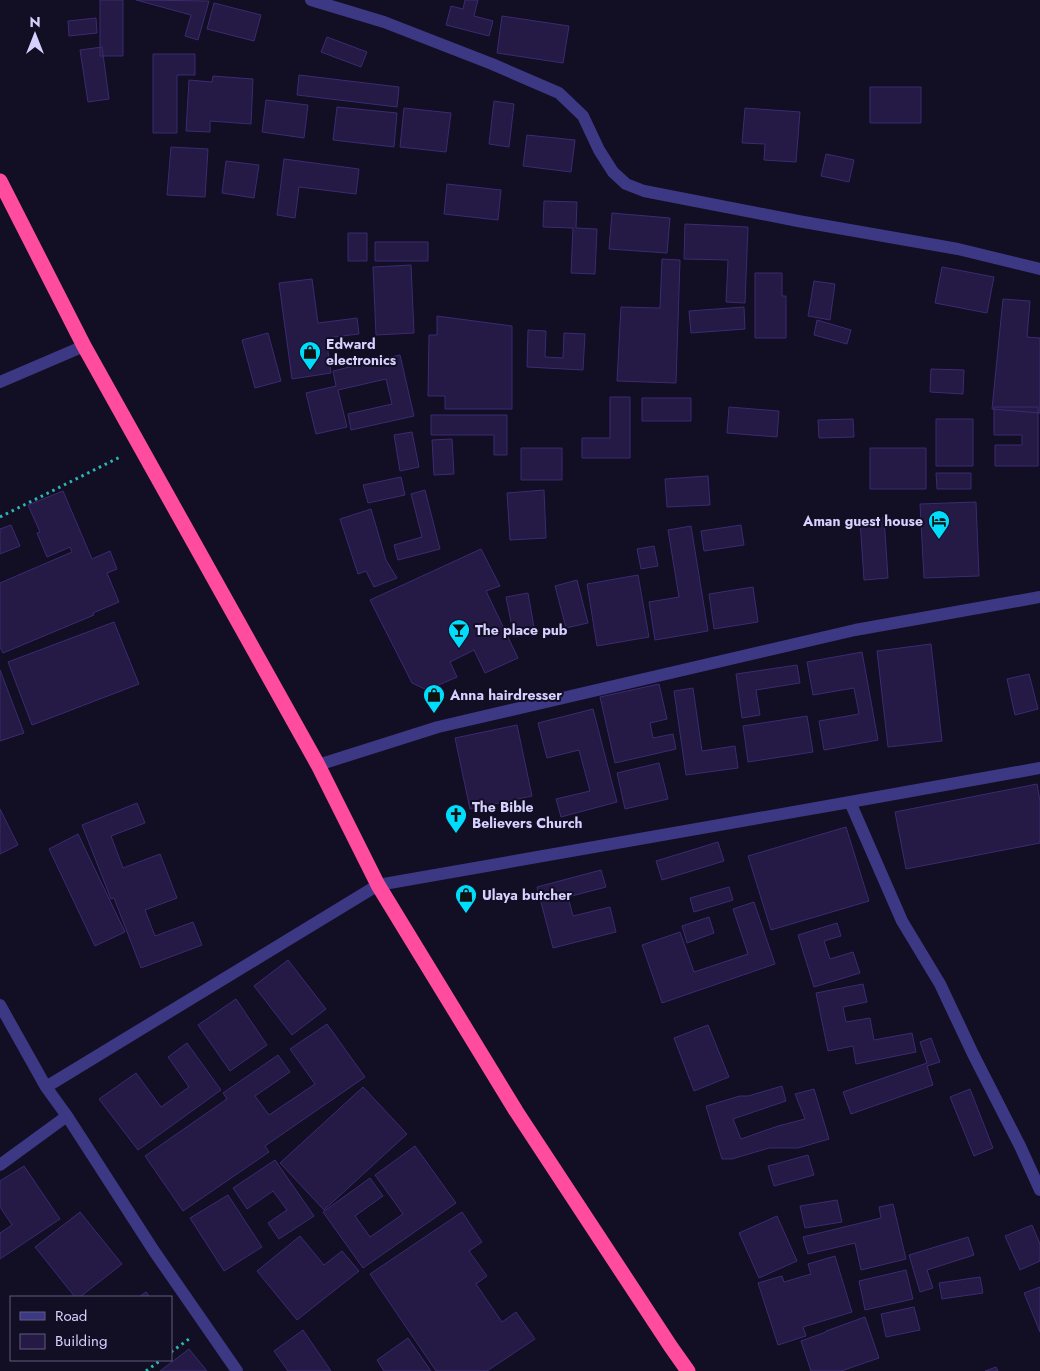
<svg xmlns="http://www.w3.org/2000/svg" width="1040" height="1371" font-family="Jost,sans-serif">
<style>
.building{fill:#241a45;stroke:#3b2b72}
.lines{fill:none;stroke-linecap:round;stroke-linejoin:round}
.path{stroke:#2db7b2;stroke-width:3;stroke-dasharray:2.5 4;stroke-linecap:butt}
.minor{stroke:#3d3884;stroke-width:12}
.highway{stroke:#ff4c9e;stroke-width:15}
.labels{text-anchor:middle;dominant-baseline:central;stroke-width:4;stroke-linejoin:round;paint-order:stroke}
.poi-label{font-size:14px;font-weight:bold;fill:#d7d1ff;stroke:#120e24;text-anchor:start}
</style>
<rect width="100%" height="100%" fill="#120e24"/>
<!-- building -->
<path class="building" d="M100,0H123V56H100Z
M136,0L209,1L198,40L185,36L191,15Z
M465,0H478L474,16L493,21L489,36L446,25L451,6L463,9Z
M214,3L261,15L254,41L207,29Z
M502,16L569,26L563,63L497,53Z
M96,18L97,33L69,36L68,21Z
M327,37L367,52L361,67L321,52Z
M102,47L109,99L88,102L80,50Z
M153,54H195V75H177V133H153Z
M299,75L399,87L397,107L297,95Z
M213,76L253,79L251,124L210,121V132L186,131L189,80L212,82Z
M870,87H921V123H870Z
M266,100L308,105L304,138L262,132Z
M494,101L514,104L509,147L489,144Z
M337,107L397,113L394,147L333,140Z
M404,108L451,113L446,152L400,147Z
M745,108L800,112L796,162L764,160L765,144L742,143Z
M527,135L575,140L571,172L523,166Z
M171,147L208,149L205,197L167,195Z
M826,154L854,160L849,182L821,176Z
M284,159L359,169L356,194L299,187L295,218L277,215Z
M226,161L259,165L254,198L222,193Z
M447,184L501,190L498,220L444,214Z
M544,201L577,202L576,228L597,229L595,274L571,273L573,228L543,227Z
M612,213L670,218L667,253L609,249Z
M685,224L748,227L745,303L726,302L728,260L684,259Z
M348,233H367V261H348Z
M375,242H428V261H375Z
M662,259L680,260L676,383L617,381L621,307L660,308Z
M411,265L414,333L376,335L373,267Z
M942,267L994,277L987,313L935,303Z
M755,273H782V296H786V338H755Z
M312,279L318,323L357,318L359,334L326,338L331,373L292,379L279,283Z
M814,281L835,284L830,320L808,316Z
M1003,299L1030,301L1027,337L1040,338V413L992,409Z
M744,307L745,329L691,333L689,311Z
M437,316L512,326V409H445V396H428L429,335H437Z
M817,320L851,330L847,344L814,335Z
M528,330L546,331L545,357L563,358L564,333L585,334L583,370L527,367Z
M268,333L281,381L255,388L242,340Z
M400,355L414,416L351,430L348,414L392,404L386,379L338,390L347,427L316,434L306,393L336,386L333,371Z
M931,369L964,370L963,394L930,392Z
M610,397H630V458H582V438H610Z
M642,398H691V421H642Z
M729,407L779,411L777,437L727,433Z
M994,407H1038V466H995V445H1022V435H994Z
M431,415H507V455H494V435H431Z
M853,419L854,437L819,438L818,420Z
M936,419H973V466H936Z
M412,432L419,467L400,471L394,435Z
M452,439L454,474L434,475L432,440Z
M521,448H562V480H521Z
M870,448H926V489H870Z
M936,473H971V489H937Z
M708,476L710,505L667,507L665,479Z
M401,477L405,495L368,503L363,485Z
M425,490L440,549L398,560L394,545L422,537L411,494Z
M544,490L546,538L510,540L507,493Z
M63,491L92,559L110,551L117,569L107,573L119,602L93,613L94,615L3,653L0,647V583L72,552L70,547L47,557L37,533L40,532L28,505Z
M976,502L979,576L924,578L920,504Z
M371,509L386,560L397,578L374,587L366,571L358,574L340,519Z
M884,518L888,578L864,580L860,520Z
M11,525L20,546L0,554V529Z
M741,525L744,545L704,551L701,531Z
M691,526L708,631L655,640L649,602L679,597L668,530Z
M654,546L658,566L641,569L637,549Z
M481,549L500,586L486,591L518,658L485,673L474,650L450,662L457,677L427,690L412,683L370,600Z
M638,575L649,637L597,646L587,584Z
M577,580L588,623L566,628L555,586Z
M753,587L758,622L714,629L709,594Z
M528,593L535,633L514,637L506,597Z
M114,622L139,684L32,725L8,662Z
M931,644L942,741L888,747L877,651Z
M862,652L878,740L824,750L819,721L859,714L854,688L813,695L807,662Z
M797,665L800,683L756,690L760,715L742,718L736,674Z
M0,670L24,733L0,741Z
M1029,674L1038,709L1015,715L1007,679Z
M659,684L667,719L650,723L653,738L673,734L676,749L615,763L600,697Z
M693,688L702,751L735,746L738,768L686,775L674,691Z
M593,709L617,802L561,817L556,799L590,791L579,750L547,758L538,723Z
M807,716L813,752L748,762L743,726Z
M517,725L532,796L470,809L455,738Z
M659,763L668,799L625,809L617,773Z
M1037,784L1040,801V843L906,869L895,812Z
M137,803L145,823L111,836L123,868L160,854L177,898L145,910L155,936L193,922L202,945L141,968L114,898L111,899L82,825Z
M0,809L18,845L0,854Z
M846,827L869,901L771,930L748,856Z
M78,834L125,932L95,946L49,849Z
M718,842L724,861L662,880L656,861Z
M601,870L606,887L568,897L573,916L610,907L616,932L553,948L537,887Z
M729,887L733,900L694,912L690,898Z
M754,902L775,964L662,1003L642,945L680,932L694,972L748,954L733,909Z
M709,917L714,933L687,943L682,926Z
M837,923L841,936L824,941L830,959L853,952L860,973L814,987L798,935Z
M288,960L326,1009L292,1035L254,986Z
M863,984L867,1002L843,1007L846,1022L870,1018L874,1040L912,1033L916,1052L856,1064L853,1046L828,1051L816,993Z
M236,999L267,1045L230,1071L198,1025Z
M327,1024L365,1077L265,1146L269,1152L183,1211L145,1156L227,1099L223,1093L278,1055L290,1072L255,1096L269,1115L315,1084L290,1049Z
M708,1025L729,1077L694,1091L674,1038Z
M931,1038L940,1062L927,1066L933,1085L851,1114L843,1092L927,1063L920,1042Z
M187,1043L221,1090L138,1150L99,1099L136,1073L161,1107L189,1087L168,1057Z
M782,1086L786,1101L733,1119L741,1139L778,1126L805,1119L795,1094L814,1089L829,1139L798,1148H769L732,1159H722L706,1106L740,1096H748Z
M363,1087L407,1134L324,1210L280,1163Z
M970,1089L993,1148L974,1156L950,1097Z
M415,1146L456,1203L363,1268L323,1212L370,1178L383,1196L355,1216L370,1237L403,1214L375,1175Z
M808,1155L814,1175L774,1186L768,1166Z
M275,1160L314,1216L279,1239L268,1223L287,1210L273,1191L247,1209L233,1188Z
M24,1166L60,1219L0,1259V1233L12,1225L0,1207V1181Z
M228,1195L262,1247L224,1271L190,1218Z
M837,1200L842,1222L805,1228L800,1206Z
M893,1204L906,1259L861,1270L855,1243L808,1254L803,1237L881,1218L879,1207Z
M80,1212L122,1264L80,1297H75L35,1247Z
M462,1212L482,1242L469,1251L487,1276L476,1284L502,1322L516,1312L535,1339L487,1371H436L370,1274Z
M777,1216L797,1261L759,1278L739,1233Z
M1032,1225L1040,1244V1261L1020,1270L1005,1236Z
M300,1236L324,1265L342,1251L359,1271L297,1320L257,1271Z
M968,1237L974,1255L927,1270L933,1288L920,1292L909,1255Z
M835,1256L852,1312L803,1327L806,1336L778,1345L758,1283L782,1276L784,1282L811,1274L808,1264Z
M906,1270L913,1299L865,1310L859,1281Z
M980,1277L983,1293L942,1299L939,1283Z
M1040,1287V1332L1024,1293Z
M146,1292L150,1297H139Z
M914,1307L920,1330L886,1337L881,1314Z
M865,1317L879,1358L841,1371H811L801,1341L826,1332V1331Z
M303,1330L331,1371H288L274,1351Z
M408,1338L431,1371H384L377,1360Z
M189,1349L207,1371H160Z
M996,1367L998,1371H985Z"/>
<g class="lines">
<!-- path -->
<path class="path" d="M0,517L122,456
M171,1352L189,1339
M146,1371L161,1360"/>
<!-- minor -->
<path class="minor" d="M311,0L384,22L492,64L559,93L583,116L599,150L613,172L626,184L644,191L798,221L958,249L1040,269
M0,382L84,346
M318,765L438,727L855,630L1040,597
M850,802L902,921L940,984L973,1054L1020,1146L1040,1190
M0,1005L46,1087L67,1116L154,1251L237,1371
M46,1087L378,885L850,802L1040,768
M0,1165L67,1116"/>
<!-- highway -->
<path class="highway" d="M0,181L84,346L318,765L378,885L516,1111L671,1347L688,1371"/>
</g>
<!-- icons -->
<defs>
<g id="shop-pin" transform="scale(1.125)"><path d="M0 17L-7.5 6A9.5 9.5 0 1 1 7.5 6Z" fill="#00ddfc" stroke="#120e24"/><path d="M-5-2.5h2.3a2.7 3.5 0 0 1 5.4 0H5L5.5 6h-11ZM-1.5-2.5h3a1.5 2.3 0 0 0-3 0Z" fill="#111"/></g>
<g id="hotel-pin" transform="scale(1.125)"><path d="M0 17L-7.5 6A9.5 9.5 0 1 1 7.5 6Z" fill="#00ddfc" stroke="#120e24"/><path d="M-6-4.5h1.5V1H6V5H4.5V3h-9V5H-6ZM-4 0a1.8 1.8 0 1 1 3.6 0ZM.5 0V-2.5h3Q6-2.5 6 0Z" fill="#111"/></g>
<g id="bar-pin" transform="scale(1.125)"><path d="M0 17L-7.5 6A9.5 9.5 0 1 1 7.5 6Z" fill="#00ddfc" stroke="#120e24"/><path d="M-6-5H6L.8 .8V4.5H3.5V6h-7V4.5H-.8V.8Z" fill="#111"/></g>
<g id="church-pin" transform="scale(1.125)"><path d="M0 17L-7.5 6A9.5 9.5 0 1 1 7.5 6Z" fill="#00ddfc" stroke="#120e24"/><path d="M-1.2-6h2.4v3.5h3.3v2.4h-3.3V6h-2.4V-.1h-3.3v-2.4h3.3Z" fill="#111"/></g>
</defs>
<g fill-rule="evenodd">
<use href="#shop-pin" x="310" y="352"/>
<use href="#hotel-pin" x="939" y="521"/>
<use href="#bar-pin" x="459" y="630"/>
<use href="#shop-pin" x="434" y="695"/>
<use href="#church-pin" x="456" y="815"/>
<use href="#shop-pin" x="466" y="895"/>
</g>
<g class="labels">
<!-- poi labels -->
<g class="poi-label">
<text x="326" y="344">Edward<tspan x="326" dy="16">electronics</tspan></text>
<text x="923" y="521" text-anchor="end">Aman guest house</text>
<text x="475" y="630">The place pub</text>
<text x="450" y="695">Anna hairdresser</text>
<text x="472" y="807">The Bible<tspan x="472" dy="16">Believers Church</tspan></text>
<text x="482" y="895">Ulaya butcher</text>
</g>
</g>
<!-- legend -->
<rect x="10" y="1296" width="162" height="65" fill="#120e24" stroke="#615c7c"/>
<rect x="20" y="1312" width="25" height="8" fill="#3d3884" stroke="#615c7c"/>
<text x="55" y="1321" font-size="15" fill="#d7d1ff">Road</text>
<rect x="20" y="1334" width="25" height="15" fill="#241a45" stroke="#615c7c"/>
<text x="55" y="1346" font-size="15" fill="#d7d1ff">Building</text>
<!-- north arrow -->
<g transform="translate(35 35)" stroke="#120e24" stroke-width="4" paint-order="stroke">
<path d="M0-4L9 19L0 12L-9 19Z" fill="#d7d1ff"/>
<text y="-8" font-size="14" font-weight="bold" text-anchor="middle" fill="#d7d1ff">N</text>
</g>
</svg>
